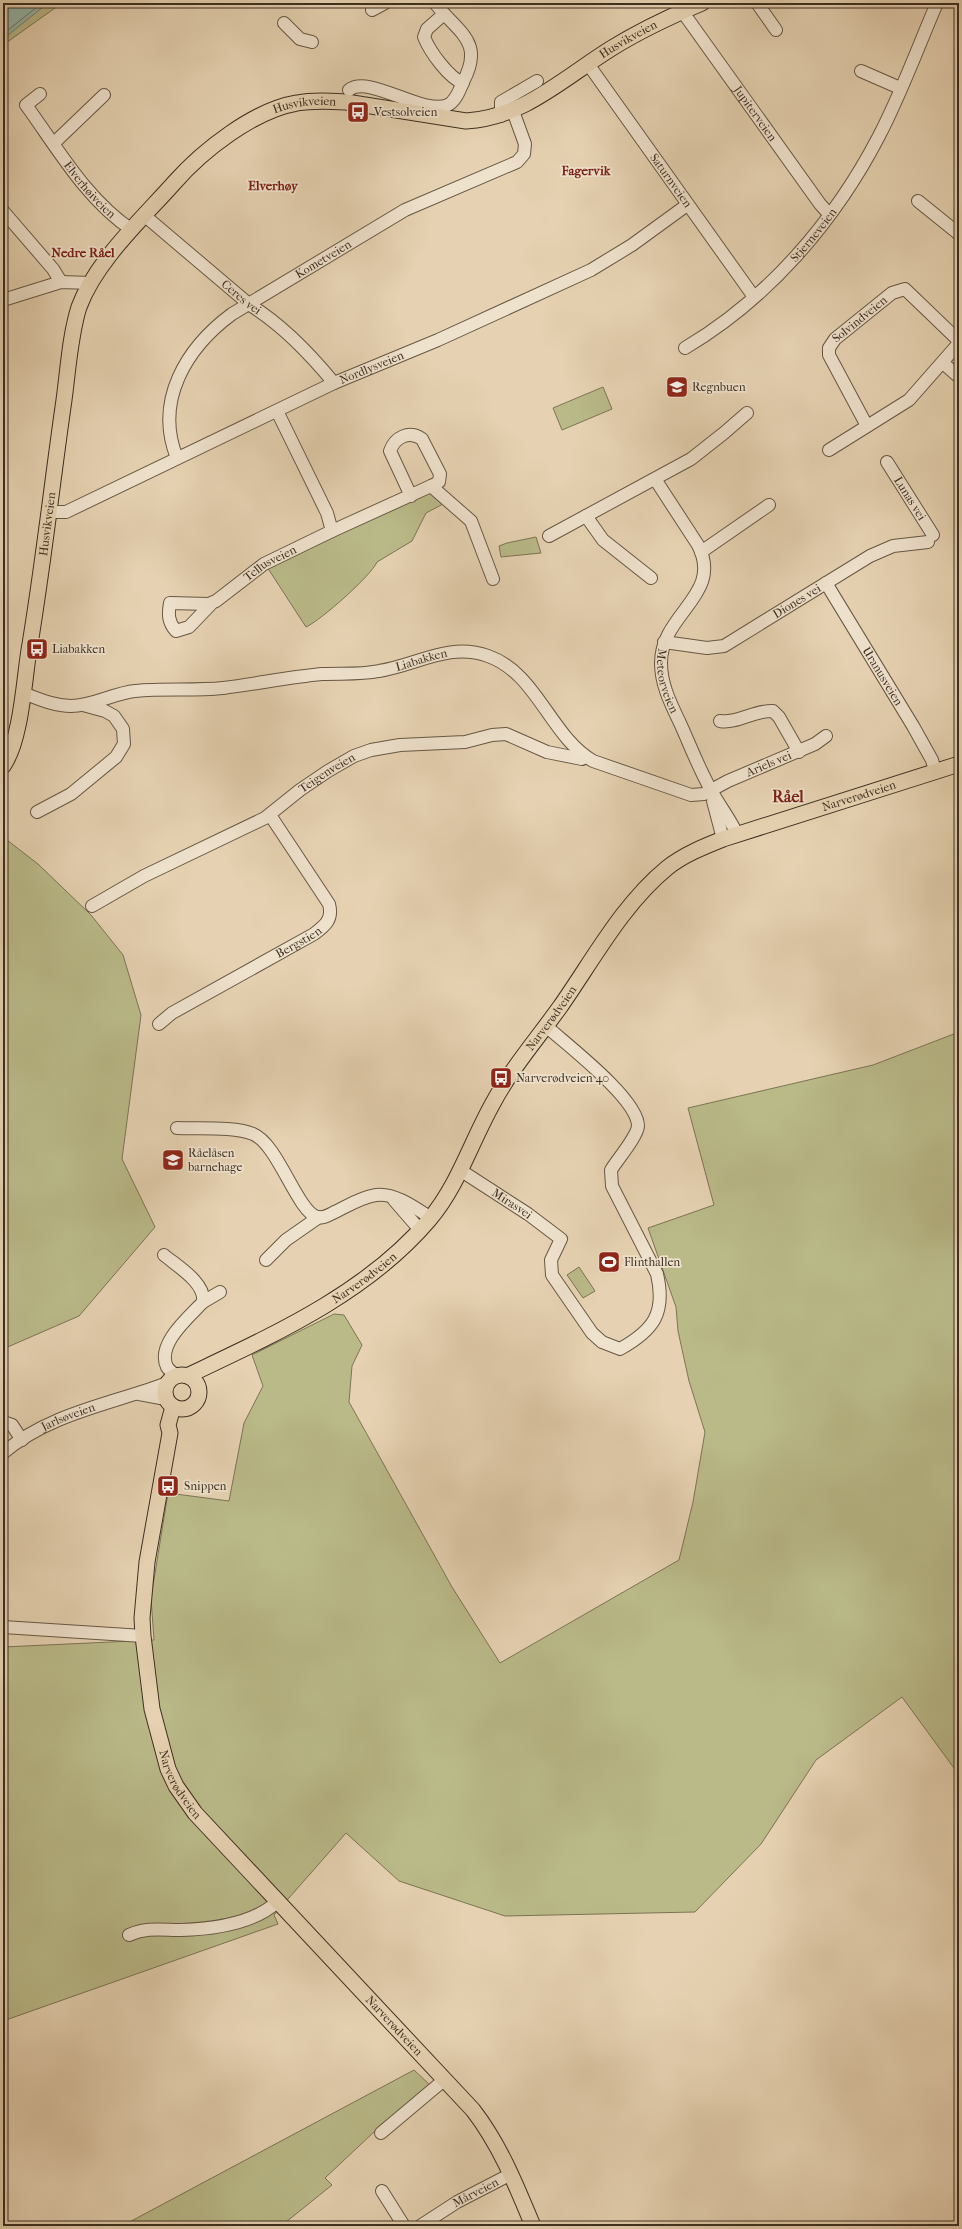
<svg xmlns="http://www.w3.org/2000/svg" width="962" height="2229" font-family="'IM FELL French Canon',serif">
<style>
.green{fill:#baba89;stroke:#7c7454}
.water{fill:#96b8ab;stroke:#728173}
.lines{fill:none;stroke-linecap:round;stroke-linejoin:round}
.shore{stroke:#6a7466;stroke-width:1}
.minor-casing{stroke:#675844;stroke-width:14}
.major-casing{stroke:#3d2f20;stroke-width:17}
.minor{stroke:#efe2cd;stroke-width:12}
.major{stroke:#e6d2b2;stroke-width:15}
.labels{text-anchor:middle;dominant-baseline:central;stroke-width:3.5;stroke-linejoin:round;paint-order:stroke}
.street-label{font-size:12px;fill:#3d2f20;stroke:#efe2cd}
.poi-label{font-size:12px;fill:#3d2f20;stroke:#efe2cd;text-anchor:start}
.neighbourhood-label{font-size:13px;font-weight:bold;fill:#7a1f14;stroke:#efe2cd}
.district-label{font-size:16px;font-weight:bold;fill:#7a1f14;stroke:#efe2cd}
</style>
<rect width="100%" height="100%" fill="#e6d2b2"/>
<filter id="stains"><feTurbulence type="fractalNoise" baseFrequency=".005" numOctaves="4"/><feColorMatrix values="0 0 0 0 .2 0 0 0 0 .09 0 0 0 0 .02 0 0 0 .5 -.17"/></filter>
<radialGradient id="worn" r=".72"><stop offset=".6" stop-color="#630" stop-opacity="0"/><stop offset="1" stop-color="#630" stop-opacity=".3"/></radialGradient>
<!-- green -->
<path class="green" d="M3,3H62L3,45Z
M603,387L612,409L562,430L553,408Z
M429,491L445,503L426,513L412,541L377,562C371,576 321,620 306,627L267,567Z
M536,537L541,553L501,557L499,546L507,543Z
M3,837L38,864L91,915L123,955L141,1015L122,1159L155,1227L79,1316L3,1349Z
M959,1032V1775L902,1697L816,1760L761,1844L695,1912L505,1916L399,1881L346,1833L274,1915L278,1924L3,2021V1647L154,1640L151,1598L168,1493L229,1501L244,1423L263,1386L252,1355L334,1314L344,1315L362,1345L352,1366L349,1402L452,1587L500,1663L679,1560L693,1502L705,1432L689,1381L678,1331L676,1307L648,1228L714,1205L688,1108L873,1065Z
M579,1267L595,1291L583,1298L567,1275Z
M414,2070L432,2087L375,2131L325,2178L332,2185L281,2226H122Z"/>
<!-- water -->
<path class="water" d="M3,3H48L3,39Z"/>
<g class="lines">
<!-- shore -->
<path class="shore" d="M3,34L42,3"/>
<!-- minor casing -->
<g class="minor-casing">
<g id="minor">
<path d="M757,3L776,30"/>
<path d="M372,10L385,3"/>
<path id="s1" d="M682,11L820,204L829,214"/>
<path d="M444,14L427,29L424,37C430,52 449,78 463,83"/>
<path d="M284,23L300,39L312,42"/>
<path id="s2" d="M588,64L754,297"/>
<path d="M861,71L900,88"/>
<path d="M349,90C369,74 423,116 448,105C456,101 460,89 463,82C485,41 458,33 435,3"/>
<path id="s3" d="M40,94L26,105C58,149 86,199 132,230"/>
<path d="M501,116V102L537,81"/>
<path d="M54,143L104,95"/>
<path d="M918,201L959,234"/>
<path d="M3,211L53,269L61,282"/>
<path id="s4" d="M145,216L250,305C281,324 311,355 334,383"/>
<path d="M3,300L61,282L91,283"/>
<path id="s5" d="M685,348C768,299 835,221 879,136C901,94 918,47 937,3"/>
<path d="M943,363L959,377"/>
<path id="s6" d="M867,426L829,355V348L835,339L892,293L905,289L959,341"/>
<path d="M829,450L909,400L959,343"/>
<path id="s7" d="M177,458C154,401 186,348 232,314L405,210L517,162L524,154L525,144L513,111"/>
<path id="s8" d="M887,462L933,535"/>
<path id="s9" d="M655,479L698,545C724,595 661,613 661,663C661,685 671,704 680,723C690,745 699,769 711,790C719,805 730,819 737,834"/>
<path d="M431,486L471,521L493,579"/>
<path id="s10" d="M49,512H66L334,383L438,340L591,270L632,245L687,205"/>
<path d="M586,516L603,540L651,578"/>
<path d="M332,531L431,486L439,482L440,474L422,439C409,430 395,437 390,451L411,496"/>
<path d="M549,536L691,459L724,433L747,413"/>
<path d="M701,552L769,505"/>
<path id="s11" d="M826,583L913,726L932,760L935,771"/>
<path id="s12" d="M213,602L189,627L176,631C168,622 168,614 170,603L209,604L216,601L264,564L332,531L327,513L277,411"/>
<path id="s13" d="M664,642L707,648L724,646L870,556L893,546L928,542"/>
<path id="s14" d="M23,693C39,699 54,706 71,706C93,706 114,693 135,691C164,688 194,691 223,688C256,684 289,677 322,674C341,673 360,675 379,671C417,665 449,642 488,656C537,673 550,736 593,761L691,795L704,794L728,781L815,744L826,736"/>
<path d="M720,721C737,724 754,710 773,711L779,717L799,752"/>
<path d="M713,801L723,839"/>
<path d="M37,812L71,794L116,757L124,744L123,729L114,716L105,711L83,705"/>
<path id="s15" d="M92,906L144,876L265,818L300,790L328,771L354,756L371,750L400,745L465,742L492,735L506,734L547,752L582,759L584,756"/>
<path id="s16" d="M159,1024L172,1013L314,934C326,925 333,919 329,904L270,815"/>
<path d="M177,1128C196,1129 236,1126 253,1134C278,1144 297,1211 317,1217C324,1219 330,1214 337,1211C349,1205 362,1197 376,1195C394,1192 417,1209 431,1218"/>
<path id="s17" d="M460,1170L528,1214L561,1239L551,1260L552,1275L592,1333L602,1342L620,1349C654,1330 666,1313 657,1274L612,1186L611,1170C617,1160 637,1137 638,1126C638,1099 567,1045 546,1026"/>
<path d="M394,1200L420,1230"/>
<path d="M164,1255C177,1266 206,1283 203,1302C189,1317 156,1344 167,1367C169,1370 173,1373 176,1376"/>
<path d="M266,1260L286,1240L319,1217"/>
<path d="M203,1302L220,1292"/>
<path d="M139,1394L166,1399"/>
<path d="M3,1422L12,1425L22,1440"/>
<path id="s18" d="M3,1453C50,1413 112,1404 167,1383"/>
<path d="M3,1627L143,1636"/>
<path d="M129,1935C147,1927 162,1930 181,1930C213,1929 253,1924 277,1902"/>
<path d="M381,2133L444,2080"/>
<path d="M382,2191L404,2226"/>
<path id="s19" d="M420,2226L457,2202L511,2174"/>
</g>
</g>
<!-- major casing -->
<g class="major-casing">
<g id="major">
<path id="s20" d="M3,766C21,741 24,681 29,650C43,567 52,483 64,400C68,371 70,335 79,307C96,261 142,219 174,183C202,151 254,110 297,103C313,100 329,101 346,102L466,121C523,118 565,77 612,48C641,30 671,16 702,3"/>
<circle cx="182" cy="1392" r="17"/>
<path id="s21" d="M187,1376C273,1335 366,1294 429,1220C458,1186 471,1142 493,1103C511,1069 537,1039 560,1007C593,960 622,905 667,868C683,855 703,847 723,839L959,764"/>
<path id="s22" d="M173,1407L168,1425L170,1433L147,1562L142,1618L143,1636L152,1709L168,1769L176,1786L195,1813L473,2110C500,2145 516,2185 533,2226"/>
</g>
</g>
<!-- minor -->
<use href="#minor" class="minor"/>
<!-- major -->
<use href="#major" class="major"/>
</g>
<!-- icons -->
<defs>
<g id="bus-square" transform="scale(1.15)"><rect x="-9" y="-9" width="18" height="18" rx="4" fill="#8f2418" stroke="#efe2cd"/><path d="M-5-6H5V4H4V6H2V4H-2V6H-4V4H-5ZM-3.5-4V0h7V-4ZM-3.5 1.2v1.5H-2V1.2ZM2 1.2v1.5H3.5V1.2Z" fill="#fff"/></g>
<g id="school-square" transform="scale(1.15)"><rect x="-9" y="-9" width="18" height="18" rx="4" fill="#8f2418" stroke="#efe2cd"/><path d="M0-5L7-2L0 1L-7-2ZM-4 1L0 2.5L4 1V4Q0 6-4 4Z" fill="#fff"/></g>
<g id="stadium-square" transform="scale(1.15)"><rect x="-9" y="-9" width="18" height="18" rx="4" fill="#8f2418" stroke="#efe2cd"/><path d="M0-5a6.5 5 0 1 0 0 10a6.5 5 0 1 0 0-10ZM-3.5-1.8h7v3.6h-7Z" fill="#fff"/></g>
</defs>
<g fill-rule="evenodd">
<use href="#bus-square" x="358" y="112"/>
<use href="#school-square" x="677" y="387"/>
<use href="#bus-square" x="37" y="649"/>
<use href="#bus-square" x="501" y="1078"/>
<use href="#school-square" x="173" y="1160"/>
<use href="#stadium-square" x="609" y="1262"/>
<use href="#bus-square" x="168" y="1486"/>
</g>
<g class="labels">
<!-- street labels -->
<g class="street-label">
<text stroke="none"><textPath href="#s20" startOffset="1127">Husvikveien</textPath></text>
<text stroke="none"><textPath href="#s20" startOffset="780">Husvikveien</textPath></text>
<text stroke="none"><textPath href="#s1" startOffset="126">Jupiterveien</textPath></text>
<text stroke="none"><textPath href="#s2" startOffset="143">Saturnveien</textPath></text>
<text stroke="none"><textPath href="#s3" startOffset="124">Elverhøiveien</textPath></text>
<text stroke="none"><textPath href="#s5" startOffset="172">Stjerneveien</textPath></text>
<text stroke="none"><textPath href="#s7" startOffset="273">Kometveien</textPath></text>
<text stroke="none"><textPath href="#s4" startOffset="126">Ceres vei</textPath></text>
<text stroke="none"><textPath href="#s6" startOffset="130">Solvindveien</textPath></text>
<text stroke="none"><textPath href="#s10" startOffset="355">Nordlysveien</textPath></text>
<text stroke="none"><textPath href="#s8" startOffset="43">Lunas vei</textPath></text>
<text stroke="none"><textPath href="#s20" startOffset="247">Husvikveien</textPath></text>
<text stroke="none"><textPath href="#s12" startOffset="191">Tellusveien</textPath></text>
<text stroke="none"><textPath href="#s13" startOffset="146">Diones vei</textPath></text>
<text stroke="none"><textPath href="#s14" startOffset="405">Liabakken</textPath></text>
<text stroke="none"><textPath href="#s11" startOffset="109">Uranusveien</textPath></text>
<text stroke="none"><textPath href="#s9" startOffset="228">Meteorveien</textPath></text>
<text stroke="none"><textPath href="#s14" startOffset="812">Ariels vei</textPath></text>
<text stroke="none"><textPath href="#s15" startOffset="271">Teigenveien</textPath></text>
<text stroke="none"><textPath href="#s21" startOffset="923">Narverødveien</textPath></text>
<text stroke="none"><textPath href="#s16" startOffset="162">Bergstien</textPath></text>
<text stroke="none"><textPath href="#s21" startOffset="527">Narverødveien</textPath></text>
<text stroke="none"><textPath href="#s17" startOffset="62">Mirasvei</textPath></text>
<text stroke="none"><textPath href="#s21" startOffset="203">Narverødveien</textPath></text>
<text stroke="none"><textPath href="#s18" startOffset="75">Jarlsøveien</textPath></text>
<text stroke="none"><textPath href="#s22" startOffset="387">Narverødveien</textPath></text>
<text stroke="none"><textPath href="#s22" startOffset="711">Narverødveien</textPath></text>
<text stroke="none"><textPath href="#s19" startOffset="65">Mårveien</textPath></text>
</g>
<!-- poi labels -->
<g class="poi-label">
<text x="374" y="112">Vestsolveien</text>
<text x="692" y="387">Regnbuen</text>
<text x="52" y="649">Liabakken</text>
<text x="516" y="1078">Narverødveien 40</text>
<text x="188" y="1153">Råelåsen<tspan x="188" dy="14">barnehage</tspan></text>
<text x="624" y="1262">Flinthallen</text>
<text x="184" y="1486">Snippen</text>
</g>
<!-- neighbourhood labels -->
<g class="neighbourhood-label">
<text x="586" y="170">Fagervik</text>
<text x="273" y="185">Elverhøy</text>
<text x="83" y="252">Nedre Råel</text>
</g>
<!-- district labels -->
<g class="district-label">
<text x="788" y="796">Råel</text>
</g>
</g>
<!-- margin -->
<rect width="962" height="2229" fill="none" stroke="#e6d2b2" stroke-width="16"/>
<rect x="4" y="4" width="954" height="2221" fill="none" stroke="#3d2f20" stroke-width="2"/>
<rect x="8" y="8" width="946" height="2213" fill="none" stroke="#3d2f20"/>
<rect width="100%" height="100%" filter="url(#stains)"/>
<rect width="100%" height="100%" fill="url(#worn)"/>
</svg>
